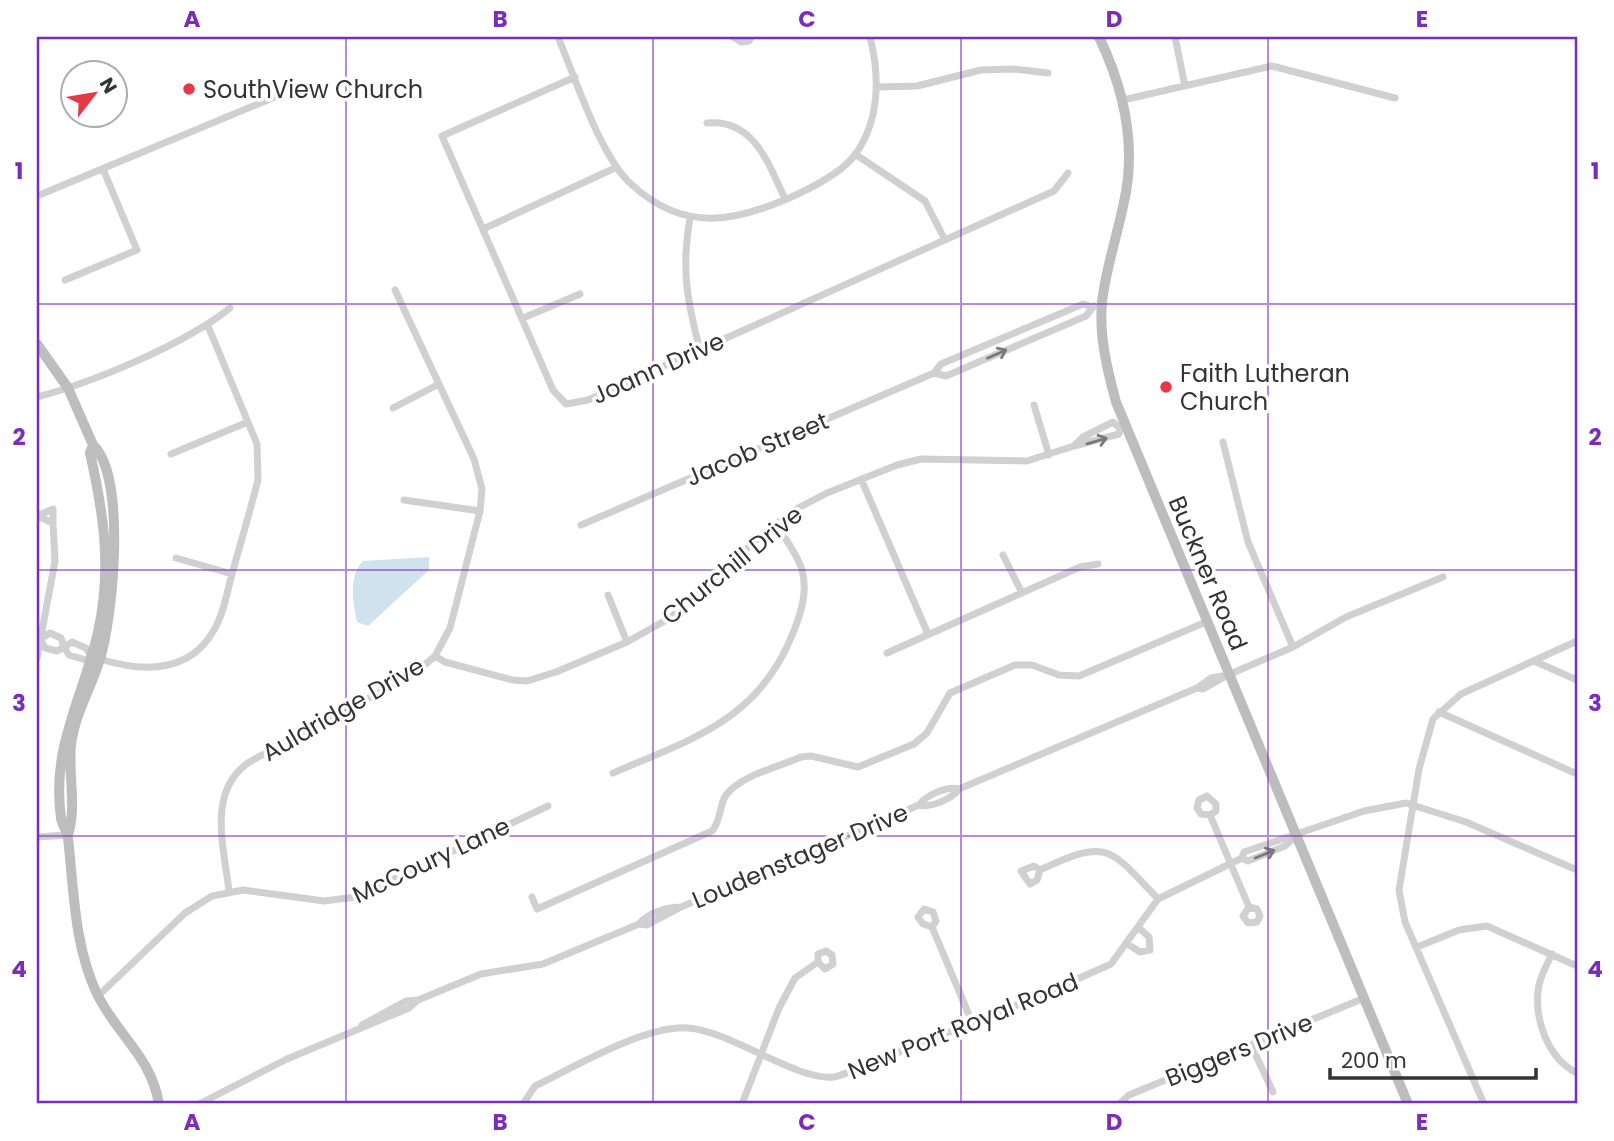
<svg xmlns="http://www.w3.org/2000/svg" width="1614" height="1141" font-family="Poppins,sans-serif">
<style>
.water{fill:#cfe2ee}
.lines{fill:none;stroke-linecap:round;stroke-linejoin:round}
.street{stroke:#d0d0d0;stroke-width:7}
.secondary{stroke:#bdbdbd;stroke-width:10}
.oneway{stroke:#7a7a7a}
.grid{fill:none;stroke:#7b2cbf;stroke-width:2;stroke-opacity:0.55}
.poi-dot{fill:#e63946;stroke:#fff;stroke-width:2.5}
.labels{text-anchor:middle;dominant-baseline:central;stroke-width:7;stroke-linejoin:round;paint-order:stroke}
.poi-label{font-size:24px;fill:#333;stroke:#fff;text-anchor:start}
.street-label{font-size:24px;fill:#333;stroke:#fff}
.neatline{fill:none;stroke:#7b2cbf;stroke-width:2.5}
.grid-label{font-size:23px;text-anchor:middle;font-weight:bold;fill:#7b2cbf}
</style>
<rect width="100%" height="100%" fill="#fff"/>
<!-- water -->
<path class="water" d="M429,557V570L368,626L357,622C353,602 348,577 363,561Z"/>
<g class="lines">
<!-- street -->
<path class="street" d="M558,37C575,77 600,156 631,184C685,234 737,222 798,194C817,185 842,172 855,155C880,120 880,76 870,37
M733,37L741,42L749,41L751,37
M1175,37L1185,86
M575,77L442,136L553,390L566,404L588,400L1054,191L1068,173
M878,87L917,86L981,70L1013,69L1048,73
M1123,100L1272,66L1395,98
M707,123C754,118 769,165 785,199
M855,154L925,201L945,240
M37,196L289,91
M690,218C681,268 687,301 700,350
M483,229L615,168
M65,280L137,250L103,169
M523,318L580,294
M934,373L946,376L1086,316L1094,306
M37,397C94,382 185,344 230,308
M1034,405L1049,455
M393,408L439,384
M1120,428L1113,422L1083,437L1074,446L1119,434L1120,428L1125,426
M1223,442L1248,542L1293,647L1346,617L1443,577
M171,454L248,422
M861,479L928,634
M404,500L480,511
M39,515L53,509V523
M37,516L53,523L55,561L37,658
M581,525L934,373L941,364L1083,304L1093,307
M1003,555L1022,593
M176,558L232,574
M608,595L627,642
M40,639L50,633L61,638L64,647L72,642L86,648L91,656L86,660L69,655L64,647L57,651L45,648L41,640
M887,653L1080,567L1098,564
M435,656L445,662L512,680L527,681L556,672L627,642L670,618L765,532L798,508L827,493L897,465L921,459L1027,461L1074,446
M100,659C142,672 189,674 214,630C224,613 227,592 232,574C241,542 250,511 258,480L257,444L208,326
M1534,661L1577,680
M1197,688L1203,689L1228,675L1293,647
M1439,712L1577,774
M613,773C692,739 759,720 793,633C801,613 808,592 802,570C797,553 784,539 777,523
M919,805C931,808 952,799 959,789L1197,688L1211,678L1228,675
M1210,815L1201,814L1197,808L1199,800L1207,796L1216,804V811L1210,815L1249,907L1257,909L1260,916L1257,922L1248,923L1243,916L1249,907
M1296,836L1285,846L1248,861L1242,858L1244,852L1364,811L1406,803L1466,822L1577,870
M37,837L68,835
M1040,870L1034,866L1021,871L1030,884L1037,880L1040,870C1108,838 1109,847 1158,899
M229,891C224,847 206,789 251,761L414,674L435,656L450,628L480,511L482,489L474,459L395,290
M532,897L537,909L712,831C721,821 719,806 726,795C741,775 779,767 801,757L811,756L858,767L914,744L927,733L950,693L1015,665H1032L1059,675L1079,676L1206,622
M639,924C648,913 667,907 681,907
M932,927L923,924L918,917L924,909L933,912L936,921L932,927L972,1022
M1126,943L1140,952L1150,950L1149,937L1138,927
M1417,947L1459,930L1487,926L1577,966
M1552,954C1547,964 1541,975 1539,985C1533,1017 1547,1058 1577,1073
M98,996L185,913L212,896L243,890L324,901L356,897L548,806
M362,1025L406,1001L418,1000L481,974L543,964L639,924L647,925L681,907L919,805C926,795 947,786 959,789
M1252,1047L1273,1092
M199,1104L287,1059L409,1008L418,1000
M523,1104L535,1086C574,1067 645,1025 688,1028C731,1031 796,1081 834,1077C841,1076 848,1072 854,1070L1037,997L1111,964L1158,899L1242,858
M742,1104L779,1008L795,978L818,962L825,969L833,964L832,955L826,951L818,954V962
M1119,1104L1129,1095L1362,999
M1484,1104L1405,922L1399,890L1419,769L1433,719L1461,694L1577,641"/>
<!-- secondary -->
<path class="secondary" d="M1099,37C1124,89 1137,144 1124,202C1117,236 1106,268 1102,302C1099,336 1107,369 1116,402L1408,1104
M37,344L68,388L93,445C127,477 113,617 100,659C92,686 74,716 71,745C68,774 77,807 68,835
M93,445L90,453C104,515 112,570 98,632C83,698 51,747 61,818C62,825 67,831 68,838C74,891 74,945 97,994C117,1035 151,1056 159,1104"/>
</g>
<!-- one-way arrows -->
<defs><path id="oneway-shaft" d="M-6 0H5M1.5-3L5.5 0L1.5 3" fill="none" stroke-width="1.6" stroke-linecap="round" stroke-linejoin="round" transform="scale(1.75)"/></defs>
<g class="oneway">
<use href="#oneway-shaft" transform="translate(997 354) rotate(-24)"/>
<use href="#oneway-shaft" transform="translate(1097 441) rotate(-16)"/>
<use href="#oneway-shaft" transform="translate(1265 854) rotate(-22)"/>
</g>
<!-- grid -->
<path class="grid" d="M346,37V1104M653,37V1104M961,37V1104M1268,37V1104M37,304H1577M37,570H1577M37,836H1577"/>
<!-- markers -->
<g class="poi-dot">
<circle cx="189" cy="89" r="7"/>
<circle cx="1166" cy="387" r="7"/>
</g>
<g class="labels">
<!-- poi labels -->
<g class="poi-label">
<text x="203" y="89">SouthView Church</text>
<text x="1180" y="373">Faith Lutheran<tspan x="1180" dy="28">Church</tspan></text>
</g>
<!-- street labels -->
<g class="street-label">
<text transform="translate(658 368) rotate(-24)">Joann Drive</text>
<text transform="translate(757 449) rotate(-23)">Jacob Street</text>
<text transform="translate(732 565) rotate(-39)">Churchill Drive</text>
<text transform="translate(1208 573) rotate(67)">Buckner Road</text>
<text transform="translate(343 709) rotate(-30)">Auldridge Drive</text>
<text transform="translate(800 856) rotate(-23)">Loudenstager Drive</text>
<text transform="translate(431 860) rotate(-25)">McCoury Lane</text>
<text transform="translate(963 1026) rotate(-22)">New Port Royal Road</text>
<text transform="translate(1239 1050) rotate(-22)">Biggers Drive</text>
</g>
</g>
<!-- border -->
<rect width="1614" height="1141" fill="none" stroke="#ffffff" stroke-width="77"/>
<!-- north arrow -->
<g transform="translate(94 94) rotate(59)"><circle r="33" fill="#ffffff" stroke="#adadad" stroke-width="2"/>
<path d="M0-5L12 26L0 18L-12 26Z" fill="#e63946"/>
<text y="-10" font-size="19" font-weight="bold" text-anchor="middle" fill="#333333">N</text>
</g>
<!-- scale -->
<path d="M1330 1068v10h206v-10" fill="none" stroke="#333333" stroke-width="3.5"/>
<text x="1341" y="1068" font-size="21" fill="#333333" stroke="#ffffff" stroke-width="5" paint-order="stroke">200 m</text>
<rect x="38" y="38" width="1538" height="1064" class="neatline"/>
<g class="grid-label">
<text x="192" y="27">A</text>
<text x="500" y="27">B</text>
<text x="807" y="27">C</text>
<text x="1114" y="27">D</text>
<text x="1422" y="27">E</text>
<text x="19" y="179">1</text>
<text x="1595" y="179">1</text>
<text x="19" y="445">2</text>
<text x="1595" y="445">2</text>
<text x="19" y="711">3</text>
<text x="1595" y="711">3</text>
<text x="19" y="977">4</text>
<text x="1595" y="977">4</text>
<text x="192" y="1130">A</text>
<text x="500" y="1130">B</text>
<text x="807" y="1130">C</text>
<text x="1114" y="1130">D</text>
<text x="1422" y="1130">E</text>
</g>
</svg>
